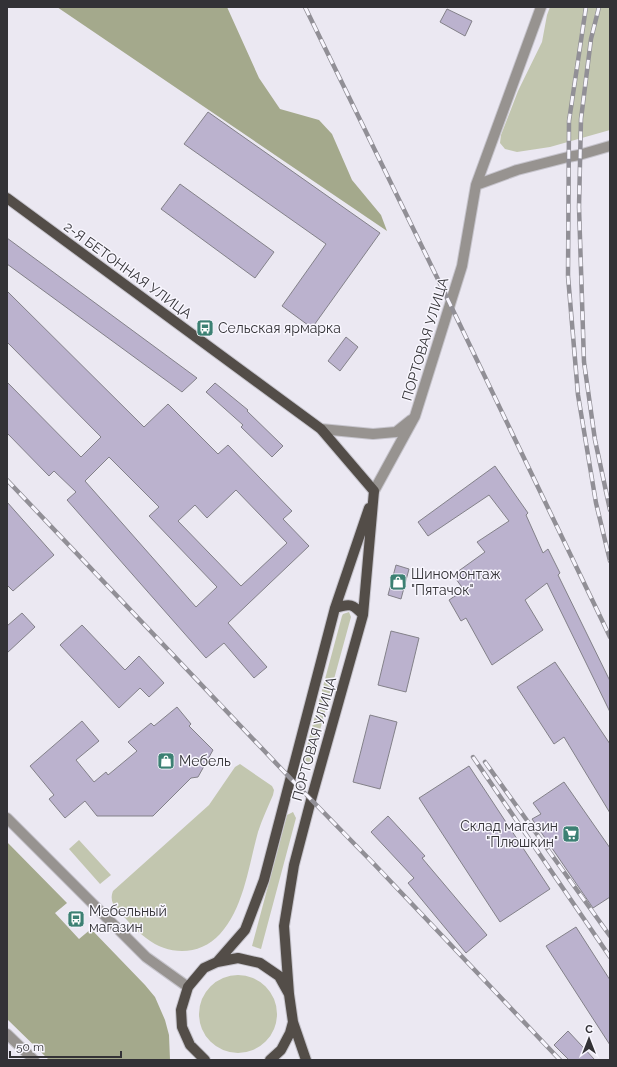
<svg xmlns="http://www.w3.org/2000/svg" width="617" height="1067" font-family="Raleway,sans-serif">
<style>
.green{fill:#c2c6af}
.forest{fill:#a4a98c}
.building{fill:#bbb2ce;stroke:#838189;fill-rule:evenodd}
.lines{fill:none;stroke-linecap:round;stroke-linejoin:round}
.minor-casing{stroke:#c6c4cc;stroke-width:12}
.major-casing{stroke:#c6c4cc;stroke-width:12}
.minor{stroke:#979390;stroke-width:10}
.major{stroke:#534d48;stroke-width:10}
.rail-casing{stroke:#918f96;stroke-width:4.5}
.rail{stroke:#f8f6fe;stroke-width:3;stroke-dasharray:9;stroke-linecap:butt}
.labels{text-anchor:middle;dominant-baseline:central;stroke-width:3;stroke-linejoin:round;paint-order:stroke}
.street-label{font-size:14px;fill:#333236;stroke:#f8f6fe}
.poi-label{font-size:14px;fill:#333236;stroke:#f8f6fe;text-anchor:start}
</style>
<rect width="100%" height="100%" fill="#ebe8f2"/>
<!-- green -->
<path class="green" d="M550,7H610V130L550,147L517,152L505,149L500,143L501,135L518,91L542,42L547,15Z
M349,612L351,617L311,763L303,761L342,616L343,614Z
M240,764L272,786L274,790L273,795C268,807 262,819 258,832C249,864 244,908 220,934C200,956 169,956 146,938C138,932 132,926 126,919C118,910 108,904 113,891L209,805L235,767Z
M293,812L296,818L261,949L252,946L287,815Z
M79,840L111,875L100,884L69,849Z
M199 1014a39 39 0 1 1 78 0a39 39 0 1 1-78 0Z"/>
<!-- forest -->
<path class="forest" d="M57,7H227L259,78L280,109L319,120L332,134L352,180L381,215L387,231Z
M7,842L67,903L55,913L79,939L91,929L145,985L155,997L165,1020L169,1035L170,1060H49L7,1019Z"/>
<!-- building -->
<path class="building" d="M447,9L472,21L465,36L440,22Z
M208,112L380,233L312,328L282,306L326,244L184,144Z
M180,184L274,252L255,278L161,209Z
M7,238L197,378L182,392L7,264Z
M7,291L144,427L168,404L218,454L228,445L292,511L283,519L309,546L228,623L267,667L254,678L224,643L206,658L67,500L76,492L54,471L49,476L7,433V382L81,457L101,437L7,342ZM109,457L159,507L149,516L217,587L196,607L85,481ZM236,490L287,543L241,586L178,521L195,505L207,518Z
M346,337L358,347L340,371L328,361Z
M215,383L248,410L247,411L283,446L272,457L241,427L243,425L206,392Z
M495,466L528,513L526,515L543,553L548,549L560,573L558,575L610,681V712L547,583L525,600L543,630L492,665L466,618L461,621L449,600L464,590L453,575L485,552L477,542L509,521L489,495L428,536L418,522Z
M7,502L54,555L13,591L7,585Z
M396,565L409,569L401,599L388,595Z
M22,613L35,627L7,653V626Z
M82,625L125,670L139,656L164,683L149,697L140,688L119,708L60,645Z
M391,631L419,638L406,692L378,685Z
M555,662L610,744V813L564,737L554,744L517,687Z
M177,707L191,724L189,726L213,750L198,777L191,778L153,816H97L85,801L65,818L49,799L54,795L30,766L82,721L99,741L76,760L94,782L106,772L108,775L137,751L128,742L151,723L154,726Z
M370,715L397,722L380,789L353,782Z
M469,766L550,889L500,922L419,798Z
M564,782L610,848V897L593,908L532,819L541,814L533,803Z
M388,816L425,856L422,858L487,935L466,953L408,883L414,878L371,832Z
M576,927L610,980V1045L546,946Z
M568,1031L595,1060H569L554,1045Z"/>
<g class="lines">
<!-- minor casing -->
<g class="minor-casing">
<path id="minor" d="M476,185L517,170L568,157L579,155L610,146
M321,429L373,434L396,432L411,420
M374,491L415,416L462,266L476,185L541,7
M7,818L146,957L188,987
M7,1034L34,1060"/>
</g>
<!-- major casing -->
<g class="major-casing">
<path id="major" d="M7,198L321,429L374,491
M335,608C350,603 353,604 363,615
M217,962L245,930L264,880L335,608L369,508
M289,994L284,926L294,865L311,800L363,615L374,491
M293,1022L306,1060
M205,1060L190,1045L182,1027L181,1010L188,987L204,968L217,962L238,958L260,963L279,976L289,994L293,1022L290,1033L281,1050L270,1060"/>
</g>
<!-- minor -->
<use href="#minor" class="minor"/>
<!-- major -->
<use href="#major" class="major"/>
<!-- rail casing -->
<g class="rail-casing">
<path id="rail" d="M305,7L450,304L610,637
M586,7L569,121L568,276L578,395L596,503L610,561
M599,7L591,39L581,119L579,207L584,362L595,440L610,510
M7,480L291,779L375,865L560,1060
M473,757L610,957
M485,762L610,936"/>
</g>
<!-- rail -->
<use href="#rail" class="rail"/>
</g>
<!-- icons -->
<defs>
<g id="bus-square" transform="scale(0.9)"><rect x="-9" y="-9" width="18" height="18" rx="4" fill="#3c8073" stroke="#f8f6fe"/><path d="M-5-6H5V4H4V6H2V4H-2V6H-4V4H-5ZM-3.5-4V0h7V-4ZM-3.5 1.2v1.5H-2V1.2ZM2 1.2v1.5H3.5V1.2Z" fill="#fff"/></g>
<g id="shop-square" transform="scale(0.9)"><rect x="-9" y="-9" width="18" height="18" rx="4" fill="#3c8073" stroke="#f8f6fe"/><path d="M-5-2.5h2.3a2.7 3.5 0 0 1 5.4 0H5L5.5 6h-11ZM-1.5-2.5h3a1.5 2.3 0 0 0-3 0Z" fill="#fff"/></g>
<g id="supermarket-square" transform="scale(0.9)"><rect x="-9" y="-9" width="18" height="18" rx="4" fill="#3c8073" stroke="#f8f6fe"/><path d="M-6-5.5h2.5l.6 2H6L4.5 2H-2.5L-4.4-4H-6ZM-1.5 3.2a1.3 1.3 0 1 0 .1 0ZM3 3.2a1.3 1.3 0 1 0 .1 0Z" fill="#fff"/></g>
</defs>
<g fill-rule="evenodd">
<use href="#bus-square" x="205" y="328"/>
<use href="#shop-square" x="398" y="582"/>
<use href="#shop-square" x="166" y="761"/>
<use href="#supermarket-square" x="571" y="834"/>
<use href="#bus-square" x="76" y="919"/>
</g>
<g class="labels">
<!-- street labels -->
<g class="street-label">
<text transform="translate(128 270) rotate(36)">2-Я БЕТОННАЯ УЛИЦА</text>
<text transform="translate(425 339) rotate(-73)">ПОРТОВАЯ УЛИЦА</text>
<text transform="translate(314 739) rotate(-74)">ПОРТОВАЯ УЛИЦА</text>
</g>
<!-- poi labels -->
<g class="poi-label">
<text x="218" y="328">Сельская ярмарка</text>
<text x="411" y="574">Шиномонтаж<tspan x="411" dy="16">"Пятачок"</tspan></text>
<text x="179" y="761">Мебель</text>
<text x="558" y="826" text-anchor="end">Склад магазин<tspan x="558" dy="16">"Плюшкин"</tspan></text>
<text x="89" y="911">Мебельный<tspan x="89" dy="16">магазин</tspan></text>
</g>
</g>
<!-- border -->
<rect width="617" height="1067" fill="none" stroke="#333236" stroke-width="16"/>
<!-- north arrow -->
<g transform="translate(589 1039)" stroke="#f8f6fe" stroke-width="3" paint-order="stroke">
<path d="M0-3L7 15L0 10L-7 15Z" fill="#333236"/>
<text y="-6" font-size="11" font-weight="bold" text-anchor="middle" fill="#333236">С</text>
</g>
<!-- scale -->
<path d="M10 1051v6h111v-6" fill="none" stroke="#333236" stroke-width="2"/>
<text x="16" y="1051" font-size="12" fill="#333236" stroke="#f8f6fe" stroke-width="3" paint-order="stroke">50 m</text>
</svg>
